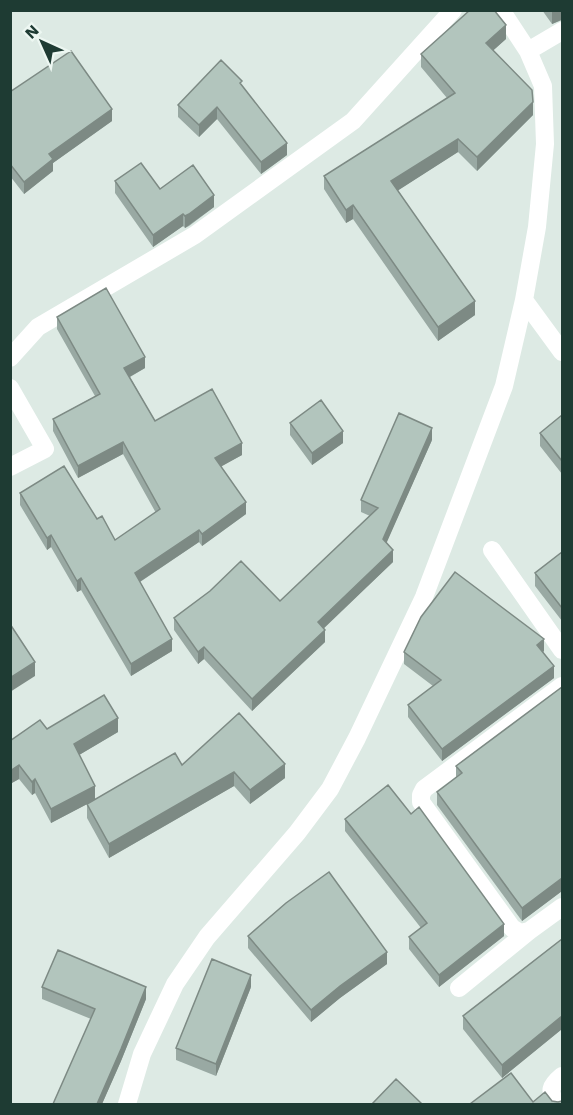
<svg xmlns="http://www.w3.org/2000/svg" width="573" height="1115" font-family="'Work Sans',sans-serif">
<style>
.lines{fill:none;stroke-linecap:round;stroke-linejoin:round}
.minor{stroke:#fff;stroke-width:18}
.wall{fill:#99a9a3}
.shaded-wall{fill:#7d8a84}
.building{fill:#b2c5bd;stroke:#7d8a84;stroke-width:1.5}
</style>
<rect width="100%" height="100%" fill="#ddeae4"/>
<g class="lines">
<!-- minor -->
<path class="minor" d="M528,51L562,31
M524,300L562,352
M10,358L38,327L195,235L353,121L453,10
M10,388L45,449L10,467
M492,550L562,650
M562,686L424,789L421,795V802L512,928L520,933L529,931L562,907
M459,988L529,931
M127,1104L142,1054L175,984L207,937L297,833L330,789L357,738L424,597L504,386L524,300L537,227L545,144L543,86L528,51L501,10
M557,1104C548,1091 550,1086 562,1076"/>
</g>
<!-- wall -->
<path class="wall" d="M542,10H562V20L552,24Z
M506,39L493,50L533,115L477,171L458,152L398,190L475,315L438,341L353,219L346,223L324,189V176L447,98L421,67V54Z
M242,86L287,155L261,174L217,119L199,137L178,117V105Z
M10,92L112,121L53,163V171L24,194L10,176Z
M115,181L160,189L214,207L189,226L185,228L183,226L153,247L115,193Z
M57,317L145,368L130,377L155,421L242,455L221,466L246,514L202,546L199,542L140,582L172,651L131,676L81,590L77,592L51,547L47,550L20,505V493L97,519L115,540L156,513L123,454L78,478L53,431V419L95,396L57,329Z
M562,415V474L540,446V433Z
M290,423L343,443L312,465L290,435Z
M432,440L386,543L393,562L323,628L325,642L252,711L204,659L198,664L174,630V618L280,601L370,516L361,512V500Z
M562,552V621L535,586V573Z
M544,651L543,652L554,678L442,761L408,717V705L433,686L404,664V652Z
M562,687V891L522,921L437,805V792L456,777V766Z
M47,729L118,732L79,755L95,799L182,765L285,778L250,804L234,786L109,858L87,818V804L51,823L35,793L32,795L19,779L10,784V741Z
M345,819L504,936L439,987L409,949V937L421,928L345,831Z
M248,936L387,964L340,998L311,1022L248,948Z
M562,939V1029L502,1078L463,1029V1016Z
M42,987L146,999L121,1061L102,1104H53L91,1019L42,999Z
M251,987L216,1076L176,1060V1048Z"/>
<!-- shaded-wall -->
<path class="shaded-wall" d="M555,10H561V20L552,24V12Z
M506,25V39L486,57V43Z
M533,102V115L477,171V157Z
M217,107V119L199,137V125Z
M112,109V121L53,163V171L24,194V182L49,154Z
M458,139V152L391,195V181Z
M287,143V155L261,174V162Z
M214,195V207L185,228V216Z
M353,205V219L346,223V210Z
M183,214V226L153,247V235Z
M475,301V315L438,341V327Z
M145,357V368L124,380V368Z
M432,428V440L383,551V539Z
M343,431V443L312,465V453Z
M123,442V454L78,478V466Z
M242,443V455L215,470V458Z
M246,502V514L202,546V534Z
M199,530V542L135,585V573Z
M51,535V547L47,550V538Z
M393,550V562L318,634V622Z
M81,578V590L77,592V581Z
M325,630V642L252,711V699Z
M172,639V651L131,676V664Z
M544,639V651L537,657V645Z
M204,647V659L198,664V652Z
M35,662V676L10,692V678Z
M554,666V678L442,761V749Z
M118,718V732L74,758V744Z
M285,764V778L250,804V790Z
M19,765V779L10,784V771Z
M234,772V786L109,858V844Z
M35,779V793L32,795V782Z
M95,786V800L51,823V809Z
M562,878V891L522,921V908Z
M504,924V936L439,987V975Z
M387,952V964L340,998L311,1022V1010L340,986Z
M251,975V987L216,1076V1064Z
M146,987V999L121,1061L102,1104H97Z
M562,1016V1029L502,1078V1065Z"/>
<!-- building -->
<path class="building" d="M470,10H494L506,25L486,43L532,90L533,102L477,157L458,139L391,181L475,301L438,327L353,205L346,210L324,176L455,93L421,54Z
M71,51L112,109L49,154L53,159L24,182L10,164V92Z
M221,60L242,81L240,83L287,143L261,162L217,107L199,125L178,105Z
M141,163L160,189L193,165L214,195L189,214L185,216L183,214L153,235L115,181Z
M106,288L145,357L124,368L155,421L212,389L242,443L215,458L246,502L202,534L199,530L135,573L172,639L131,664L81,578L77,581L51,535L47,538L20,493L64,466L97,519L102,516L115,540L160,509L123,442L78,466L53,419L100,394L57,317Z
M321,400L343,431L312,453L290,423Z
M399,413L432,428L383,539L393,550L318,622L325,630L252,699L204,647L198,652L174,618L210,591L241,561L280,601L378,508L361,500Z
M562,415V461L540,433Z
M562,552V608L535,573Z
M455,572L544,639L537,645L554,666L442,749L408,705L441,680L404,652L421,617Z
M10,624L35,662L10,678Z
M562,687V878L522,908L437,792L462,773L456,766Z
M104,695L118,718L74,744L95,786L51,809L35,779L32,782L19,765L10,771V741L40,720L47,729Z
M239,713L285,764L250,790L234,772L109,844L87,804L175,753L182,765Z
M388,785L411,814L419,807L504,924L439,975L409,937L427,923L345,819Z
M329,872L387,952L340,986L311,1010L248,936L286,903Z
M562,939V1016L502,1065L463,1016Z
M58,950L146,987L121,1049L97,1104H53L95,1009L42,987Z
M212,959L251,975L216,1064L176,1048Z
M511,1073L533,1102L545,1092L552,1101L558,1102L562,1101V1104H470Z
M396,1079L422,1104H372Z"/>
<!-- border -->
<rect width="573" height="1115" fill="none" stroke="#1e3b33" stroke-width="24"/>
<!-- north arrow -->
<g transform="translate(42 42) rotate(315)" stroke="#edf7f2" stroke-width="4.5" paint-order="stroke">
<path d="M0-4.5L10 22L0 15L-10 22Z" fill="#1e3b33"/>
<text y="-9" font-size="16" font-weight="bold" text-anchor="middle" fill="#1e3b33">N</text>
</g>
</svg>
